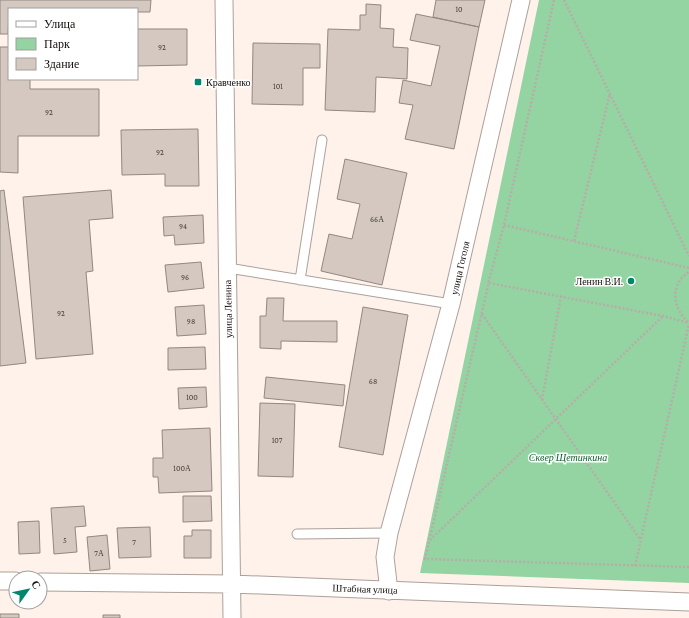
<svg xmlns="http://www.w3.org/2000/svg" width="689" height="618" font-family="'Crimson Pro',serif">
<style>
.green{fill:#93d4a2}
.building{fill:#d4c8c1;stroke:#928781}
.lines{fill:none;stroke-linecap:round;stroke-linejoin:round}
.service-casing{stroke:#aca09a;stroke-width:11}
.minor-casing{stroke:#aca09a;stroke-width:19}
.path{stroke:#b7ada7;stroke-width:2.5;stroke-dasharray:2 2;stroke-linecap:butt}
.service{stroke:#fff;stroke-width:9}
.minor{stroke:#fff;stroke-width:17}
.poi-dot{fill:#00866a;stroke:#fff;stroke-width:1.5}
.labels{text-anchor:middle;dominant-baseline:central;stroke-width:3;stroke-linejoin:round;paint-order:stroke}
.number-label{font-size:8px;fill:#443d3a}
.poi-label{font-size:10px;fill:#140f0d;stroke:#fff;text-anchor:start}
.street-label{font-size:10px;fill:#140f0d;stroke:#fff}
.park-label{font-size:10px;font-style:italic;fill:#115b2d;stroke:#fff}
</style>
<rect width="100%" height="100%" fill="#fff2eb"/>
<!-- green -->
<path class="green" d="M539,0H689V583L420,573Z"/>
<!-- building -->
<path class="building" d="M0,0H151L150,12H137V9H9L8,34H0Z
M436,0H485L479,27L433,17Z
M366,4L381,5L380,28L394,29L393,47L408,48L407,79L376,77L375,112L325,110L328,29L360,30V15H366Z
M416,14L479,27L454,149L405,139L413,105L399,103L403,80L431,86L440,46L410,40Z
M137,29H187V65L137,66Z
M253,43L320,44V68H303V105L252,104Z
M0,47H9V79H30V89H99V136H18V173L0,172Z
M198,129L199,186H165V174L122,175L121,130Z
M345,159L407,173L382,285L321,271L329,234L352,239L360,204L337,199Z
M4,190L26,363L0,366V191Z
M111,190L113,218L89,220L93,271L86,272L93,354L36,359L23,197Z
M203,215L204,243L175,245L174,235L164,236L163,217Z
M201,262L204,288L168,292L165,265Z
M267,298H284L283,321H337V342L281,341V349L260,348V316H266Z
M204,305L206,334L177,336L175,307Z
M363,307L408,315L383,455L339,447Z
M205,347L206,369L168,370V348Z
M266,377L345,385L343,406L264,398Z
M206,387L207,407L179,409L178,388Z
M260,403L295,404L293,477L258,476Z
M210,428L212,491L159,493L158,477H153V458H163L162,430Z
M183,496H211L212,521L183,522Z
M84,506L86,526L75,527L77,552L54,554L51,508Z
M39,521L40,553L19,554L18,522Z
M150,527L151,557L119,558L117,528Z
M192,530H211V558H184V536H192Z
M107,535L110,569L90,571L87,537Z
M0,614H19V618H0Z
M103,615H120V618H103Z"/>
<g class="lines">
<!-- service casing -->
<g class="service-casing">
<path id="service" d="M228,268L451,304
M300,280L322,140
M297,534L389,533"/>
</g>
<!-- minor casing -->
<g class="minor-casing">
<path id="minor" d="M224,0L232,618
M0,581H16
M40,582L232,584L689,602
M389,591L385,557L389,533L451,304L521,0"/>
</g>
<!-- path -->
<path class="path" d="M554,0L504,225L490,277L425,559L689,567
M564,0L689,256
M504,225L689,268
M574,241L610,93
M489,283L663,316L689,323
M482,314L640,539
M688,322C673,309 669,284 689,272
M542,400L561,296
M430,540L663,316
M635,566L689,324"/>
<!-- service -->
<use href="#service" class="service"/>
<!-- minor -->
<use href="#minor" class="minor"/>
</g>
<!-- markers -->
<g class="poi-dot">
<rect x="194" y="78" width="8" height="8" rx="2"/>
<circle cx="631" cy="281" r="4"/>
</g>
<g class="labels">
<!-- number labels -->
<g class="number-label">
<text x="459" y="9">10</text>
<text x="162" y="47">92</text>
<text x="278" y="86">101</text>
<text x="49" y="112">92</text>
<text x="160" y="152">92</text>
<text x="377" y="219">66А</text>
<text x="183" y="226">94</text>
<text x="185" y="277">96</text>
<text x="61" y="313">92</text>
<text x="191" y="321">98</text>
<text x="373" y="381">68</text>
<text x="192" y="397">100</text>
<text x="277" y="440">107</text>
<text x="182" y="468">100А</text>
<text x="65" y="540">5</text>
<text x="134" y="542">7</text>
<text x="99" y="553">7А</text>
</g>
<!-- poi labels -->
<g class="poi-label">
<text x="206" y="82">Кравченко</text>
<text x="623" y="281" text-anchor="end">Ленин В.И.</text>
</g>
<!-- street labels -->
<g class="street-label">
<text transform="translate(460 268) rotate(-77)">улица Гоголя</text>
<text transform="translate(228 309) rotate(-91)">улица Ленина</text>
<text transform="translate(365 589) rotate(2)">Штабная улица</text>
</g>
<!-- park labels -->
<g class="park-label">
<text x="568" y="457">Сквер Щетинкина</text>
</g>
</g>
<!-- legend -->
<rect x="8" y="8" width="130" height="72" fill="#ffffff" stroke="#a19f9e"/>
<rect x="16" y="21" width="20" height="6" fill="#ffffff" stroke="#a19f9e"/>
<text x="44" y="28" font-size="12" fill="#140f0d">Улица</text>
<rect x="16" y="38" width="20" height="12" fill="#93d4a2" stroke="#a19f9e"/>
<text x="44" y="48" font-size="12" fill="#140f0d">Парк</text>
<rect x="16" y="58" width="20" height="12" fill="#d4c8c1" stroke="#a19f9e"/>
<text x="44" y="68" font-size="12" fill="#140f0d">Здание</text>
<!-- north arrow -->
<g transform="translate(28 590) rotate(57)"><circle r="19" fill="#ffffff" stroke="#a19f9e"/>
<path d="M0-3L7 15L0 10L-7 15Z" fill="#00866a"/>
<text y="-6" font-size="11" font-weight="bold" text-anchor="middle" fill="#140f0d">С</text>
</g>
</svg>
